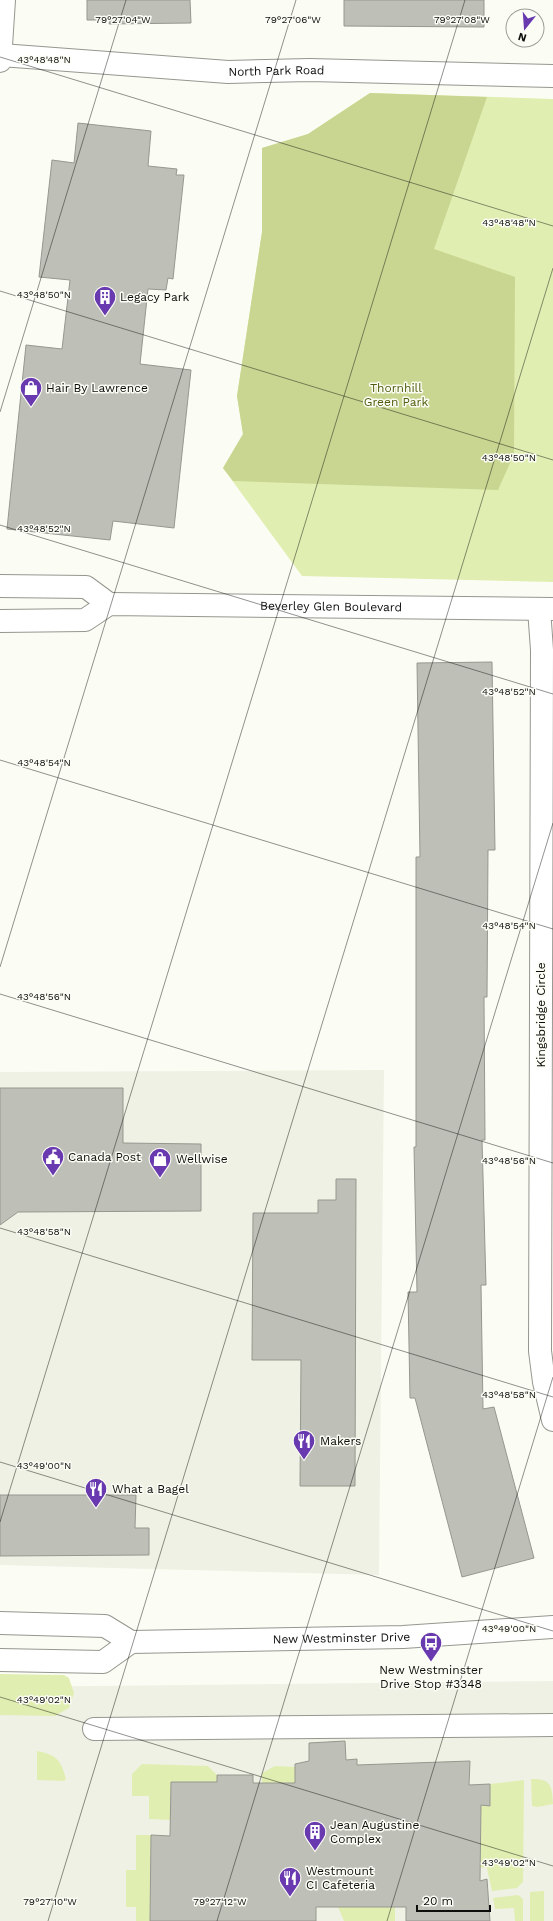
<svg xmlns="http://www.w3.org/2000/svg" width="553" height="1921" font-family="'Work Sans',sans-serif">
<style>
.built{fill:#eef1e3}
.green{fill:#e1eeb1}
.forest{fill:#c8d691}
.building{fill:#bec0b8;stroke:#969890}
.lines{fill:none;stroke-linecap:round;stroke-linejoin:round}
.street-casing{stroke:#95978f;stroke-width:24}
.secondary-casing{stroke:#95978f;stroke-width:24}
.street{stroke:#fff;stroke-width:22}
.secondary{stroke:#fff;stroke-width:22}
.ticks{fill:none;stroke:#0d0d0b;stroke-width:1;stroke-opacity:0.45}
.labels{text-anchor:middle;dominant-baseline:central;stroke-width:3;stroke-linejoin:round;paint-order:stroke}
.street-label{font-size:12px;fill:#0d0d0b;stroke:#fbfdf5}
.poi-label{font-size:12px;fill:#0d0d0b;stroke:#fbfdf5;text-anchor:start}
.park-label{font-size:12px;fill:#515b0d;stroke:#fbfdf5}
.ticks-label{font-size:10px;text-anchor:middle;fill:#0d0d0b;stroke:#fbfdf5;stroke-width:3;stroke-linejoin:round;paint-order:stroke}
</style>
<rect width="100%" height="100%" fill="#fbfdf5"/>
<!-- built -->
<path class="built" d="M384,1070L379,1575L0,1565V1072Z
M553,1681V1921H0V1687Z"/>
<!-- green -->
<path class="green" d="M370,93L553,99V582L302,576L223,468L243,434L237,396L262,232V148L308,134Z
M0,1674L64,1675L69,1678L74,1693L69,1708L55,1716L0,1715Z
M37,1751C57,1755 61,1760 66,1779L64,1781L37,1780Z
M142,1764L208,1766L217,1775V1782H171V1820L149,1819V1796H132V1774Z
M275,1766L295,1767V1783H262V1773Z
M531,1779C552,1778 552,1787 553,1804L538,1807L532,1806Z
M524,1780L523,1882L517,1888L492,1891L487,1868L480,1867L481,1805L490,1806V1784Z
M136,1835H151L150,1921H136V1907H126V1870H136Z
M544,1891V1921H530V1892Z
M518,1895L523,1899V1921H515L514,1908L495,1909L493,1898Z
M338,1907H395V1921H344Z"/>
<!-- forest -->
<path class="forest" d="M370,93L487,97L434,249L515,277L514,454L498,490L233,481L223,468L243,434L237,396L262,232V148L308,134Z"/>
<!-- building -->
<path class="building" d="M87,0H190L191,23L109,24L110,20H87Z
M344,0H484V27L344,26Z
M78,123L151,131L148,166L177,169L176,175H184L173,279L168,278L166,290L148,289L140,364L191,370L174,528L113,521L110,540L7,529L26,345L62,349L70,280L39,277L52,160L74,163Z
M492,662L495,850H488L487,997H484L485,1140H482L486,1285H481L483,1409L494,1407L534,1558L462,1577L415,1398H410L408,1292H417L414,1147H416V857H420L417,663Z
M0,1088H123V1143L201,1144V1211L18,1212L0,1225Z
M336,1179H356L355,1486H300L301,1360H252L253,1213H318V1200H336Z
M0,1495H136L135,1528H149V1555L0,1556Z
M345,1741L346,1760L357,1759V1765L470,1761L469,1785L490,1784V1806L481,1805L480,1881L487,1879L490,1921H406V1907H316V1921H150L151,1835L170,1836L171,1782H217V1775H253V1783H295V1764L309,1761V1743Z"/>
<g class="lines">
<!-- street casing -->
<g class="street-casing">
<g id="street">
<path id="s1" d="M1,55L228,72L310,70L553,76"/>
<path d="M539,609L542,650L540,1351L544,1382L553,1420"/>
<path d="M94,1729L553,1725"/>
</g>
</g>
<!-- secondary casing -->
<g class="secondary-casing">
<g id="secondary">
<path d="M0,61L4,0"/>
<path d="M0,586L86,587L109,604"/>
<path id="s2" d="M0,621L85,620L109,604L553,609"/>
<path d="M0,1623L105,1626L131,1642"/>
<path id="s3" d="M0,1660L103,1662L131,1642L403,1637L553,1627"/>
</g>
</g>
<!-- street -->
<use href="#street" class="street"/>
<!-- secondary -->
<use href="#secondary" class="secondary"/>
</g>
<!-- ticks -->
<path class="ticks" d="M0,57L553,226M0,291L553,460M0,412L126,0M0,525L553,694M0,760L553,929M0,967L296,0M0,994L553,1163M0,1228L553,1397M0,1462L553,1631M0,1522L465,0M0,1697L553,1866M48,1921L553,268M217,1921L553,823M387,1921L553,1377"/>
<!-- icons -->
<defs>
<g id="building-pin" transform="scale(1.15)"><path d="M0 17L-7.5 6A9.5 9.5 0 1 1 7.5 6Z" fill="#6939b0" stroke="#fbfdf5"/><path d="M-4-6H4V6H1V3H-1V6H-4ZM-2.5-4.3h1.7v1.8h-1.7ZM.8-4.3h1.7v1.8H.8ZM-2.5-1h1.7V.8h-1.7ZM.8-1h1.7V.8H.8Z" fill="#fff"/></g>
<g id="shop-pin" transform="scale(1.15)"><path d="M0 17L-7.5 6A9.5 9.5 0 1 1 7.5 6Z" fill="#6939b0" stroke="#fbfdf5"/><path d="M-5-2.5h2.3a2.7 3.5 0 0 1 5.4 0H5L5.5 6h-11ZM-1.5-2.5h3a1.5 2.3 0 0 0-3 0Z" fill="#fff"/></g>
<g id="civic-pin" transform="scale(1.15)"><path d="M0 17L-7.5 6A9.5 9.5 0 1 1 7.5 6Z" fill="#6939b0" stroke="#fbfdf5"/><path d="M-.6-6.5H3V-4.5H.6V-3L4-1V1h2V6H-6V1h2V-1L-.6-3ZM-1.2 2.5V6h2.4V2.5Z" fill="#fff"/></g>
<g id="restaurant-pin" transform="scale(1.15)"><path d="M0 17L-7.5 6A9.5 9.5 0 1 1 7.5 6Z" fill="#6939b0" stroke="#fbfdf5"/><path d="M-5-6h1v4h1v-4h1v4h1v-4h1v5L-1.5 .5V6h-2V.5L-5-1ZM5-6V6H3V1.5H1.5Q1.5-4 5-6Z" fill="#fff"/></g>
<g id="bus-pin" transform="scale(1.15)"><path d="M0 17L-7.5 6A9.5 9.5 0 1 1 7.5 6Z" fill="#6939b0" stroke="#fbfdf5"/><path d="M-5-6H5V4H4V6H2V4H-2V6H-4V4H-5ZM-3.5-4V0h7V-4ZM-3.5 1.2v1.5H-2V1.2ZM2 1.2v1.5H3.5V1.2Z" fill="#fff"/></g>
</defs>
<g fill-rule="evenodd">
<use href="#building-pin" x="105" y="297"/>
<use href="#shop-pin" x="31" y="388"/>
<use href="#civic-pin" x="53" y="1157"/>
<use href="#shop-pin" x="160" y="1159"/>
<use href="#restaurant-pin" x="304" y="1441"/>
<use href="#restaurant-pin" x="96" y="1489"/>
<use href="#bus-pin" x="431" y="1643"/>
<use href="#building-pin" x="315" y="1832"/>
<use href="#restaurant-pin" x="290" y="1878"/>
</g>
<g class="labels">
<!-- street labels -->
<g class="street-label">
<text stroke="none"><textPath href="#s1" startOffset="276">North Park Road</textPath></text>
<text stroke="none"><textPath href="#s2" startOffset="336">Beverley Glen Boulevard</textPath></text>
<text transform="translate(541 1015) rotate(-90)">Kingsbridge Circle</text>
<text stroke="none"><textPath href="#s3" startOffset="348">New Westminster Drive</textPath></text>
</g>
<!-- poi labels -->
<g class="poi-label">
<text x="120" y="297">Legacy Park</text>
<text x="46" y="388">Hair By Lawrence</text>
<text x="68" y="1157">Canada Post</text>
<text x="176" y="1159">Wellwise</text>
<text x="320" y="1441">Makers</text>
<text x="112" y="1489">What a Bagel</text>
<text x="431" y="1670" text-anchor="middle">New Westminster<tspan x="431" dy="14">Drive Stop #3348</tspan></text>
<text x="330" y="1825">Jean Augustine<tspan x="330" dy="14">Complex</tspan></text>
<text x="306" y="1871">Westmount<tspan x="306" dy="14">CI Cafeteria</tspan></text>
</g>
<!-- park labels -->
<g class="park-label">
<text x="396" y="388">Thornhill<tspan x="396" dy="14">Green Park</tspan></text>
</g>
</g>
<g class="ticks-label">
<text x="123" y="23">79°27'04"W</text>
<text x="293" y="23">79°27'06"W</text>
<text x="462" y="23">79°27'08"W</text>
<text x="44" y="63">43°48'48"N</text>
<text x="509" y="226">43°48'48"N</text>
<text x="44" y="298">43°48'50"N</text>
<text x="509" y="461">43°48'50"N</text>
<text x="44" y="532">43°48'52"N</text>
<text x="509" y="695">43°48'52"N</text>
<text x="44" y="766">43°48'54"N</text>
<text x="509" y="929">43°48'54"N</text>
<text x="44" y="1000">43°48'56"N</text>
<text x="509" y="1164">43°48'56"N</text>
<text x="44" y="1235">43°48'58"N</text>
<text x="509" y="1398">43°48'58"N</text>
<text x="44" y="1469">43°49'00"N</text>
<text x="509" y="1632">43°49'00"N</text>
<text x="44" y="1703">43°49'02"N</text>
<text x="509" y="1866">43°49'02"N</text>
<text x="50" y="1905">79°27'10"W</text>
<text x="220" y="1905">79°27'12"W</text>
</g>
<!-- north arrow -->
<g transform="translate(525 28) rotate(197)"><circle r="19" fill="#fbfdf5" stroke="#9c9d97"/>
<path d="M0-3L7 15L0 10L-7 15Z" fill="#6939b0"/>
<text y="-6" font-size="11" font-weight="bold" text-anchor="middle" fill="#0d0d0b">N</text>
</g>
<!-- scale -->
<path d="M417 1905v6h73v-6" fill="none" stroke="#0d0d0b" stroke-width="2"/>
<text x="423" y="1905" font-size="12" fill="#0d0d0b" stroke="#fbfdf5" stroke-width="3" paint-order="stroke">20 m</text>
</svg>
